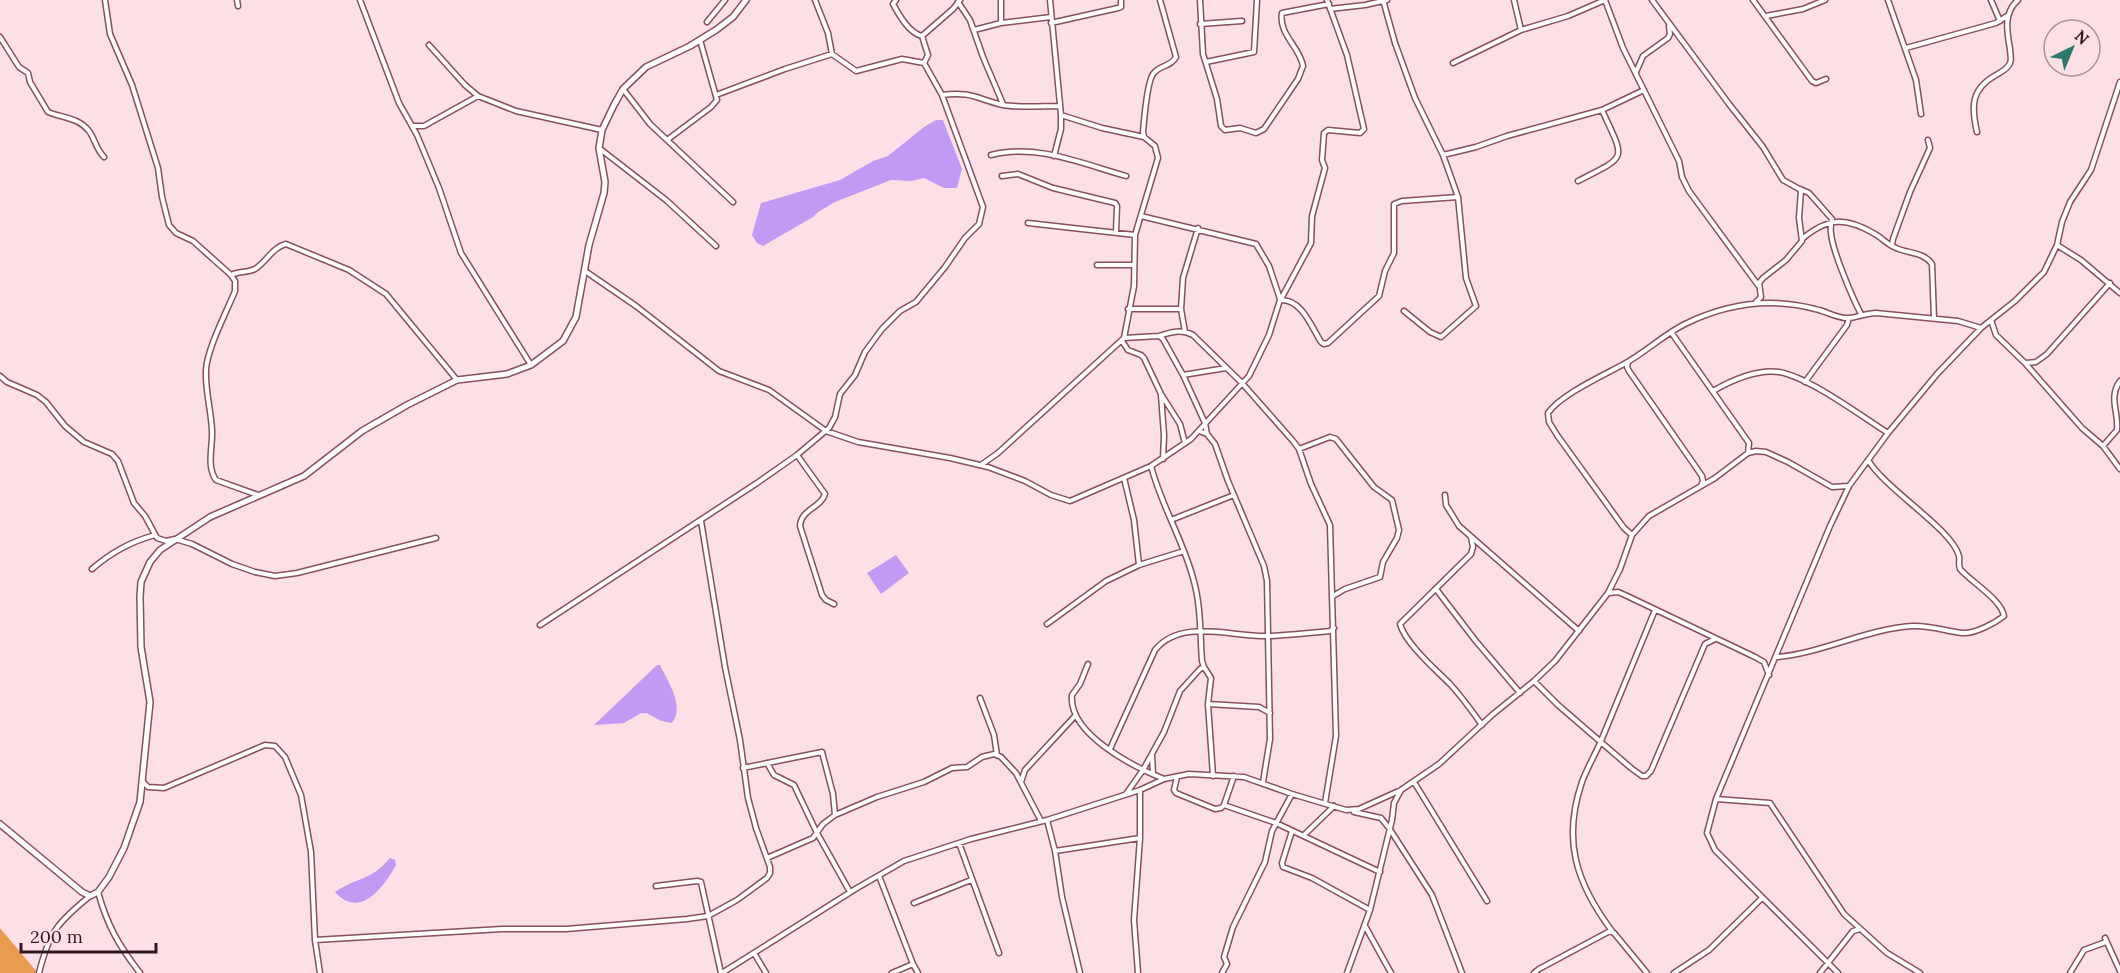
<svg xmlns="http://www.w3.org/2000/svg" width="2120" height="973" font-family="Lora,serif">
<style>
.forest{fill:#e99c4d}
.water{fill:#c19af3}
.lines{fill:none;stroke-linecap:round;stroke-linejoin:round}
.minor-casing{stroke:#884f5d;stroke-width:7}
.tertiary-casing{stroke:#884f5d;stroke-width:8}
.minor{stroke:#fff;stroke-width:4}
.tertiary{stroke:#fff;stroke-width:5}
</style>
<rect width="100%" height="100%" fill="#fce0e6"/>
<!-- forest -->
<path class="forest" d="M0,928L37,972L36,973H0Z"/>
<!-- water -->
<path class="water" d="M936,120H943L962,169L957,188H944L924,178L911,181L891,180L835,202L818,212L813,217L763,246L757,243L752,235L761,203L840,180L873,161L888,156L924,127Z
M896,555L909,573L881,594L867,573Z
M657,665H660C668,682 685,706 672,723L661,721L647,713H641L624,723L594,725Z
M390,858L395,860L396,865C384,887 360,920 335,892C357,877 371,881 390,858Z"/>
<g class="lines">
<!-- minor casing -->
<g class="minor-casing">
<path id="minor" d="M105,0L110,34L132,85L158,168L162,197L169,225L176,233L193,241L231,275L235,281V291C227,311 207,349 206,370C205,390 211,410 212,430C213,447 206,466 216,480L258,495
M237,0L238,6
M360,0L399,103L417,135L439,188L461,253L531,365
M815,0L828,33L832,54
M896,0L893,4C899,15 909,33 922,36
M1001,0V23
M1050,0L1061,115V129L1054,156
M1200,0L1203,54L1217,99L1221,126L1225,130L1240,128L1256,133L1264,129L1298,79L1303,66C1300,47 1278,34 1282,13L1329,4
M1383,0L1395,43L1415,98L1443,155L1458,197L1466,278L1476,306L1441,337L1430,332L1404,311
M1514,0L1521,30
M1605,0L1623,48L1679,161L1682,177L1689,191L1758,285
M1652,0L1729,104L1763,147L1783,180L1801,190L1799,218L1802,241L1786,260L1763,278L1759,283L1761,297L1756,302
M1753,0L1812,81L1816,83L1826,79
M1888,0L1916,80L1921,114
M1991,0L2000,21
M958,2L970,20L983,57L1003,104
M1330,9L1365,5L1387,0
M1766,16L1803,9L1825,0
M707,22L725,0
M1051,23L1118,8L1121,7V0
M1200,24L1242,21
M974,30L1001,23L1051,17
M0,37L19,67L28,73L30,82L48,112C62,118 78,117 89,131C95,139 96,149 104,157
M429,45L465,85L478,96L516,111L602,130
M1906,48L1996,23L2007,16
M1206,62L1254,52L1257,0
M1453,63L1521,30L1568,16L1605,0
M1636,72L1643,56L1668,38L1670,34L1669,26
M623,89L650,124L733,202
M716,95L785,69L832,54L856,71L902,59L924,63L928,55L922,36L953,9L960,0
M942,95C971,91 977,99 1003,105C1020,108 1042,106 1060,106
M1061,115L1102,128L1144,137
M413,126H424L478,96
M1977,132C1971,106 1971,89 1996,75C2001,72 2008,69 2010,63C2012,59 2010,54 2010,49C2007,32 2003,13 2018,0
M667,140L711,107L717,100L700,40
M599,148L666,200L716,246
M991,155C1036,143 1083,164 1126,176
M1443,155L1476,147L1507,136L1602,110L1644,90
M1002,176L1018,174L1053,188L1115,203L1117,206L1116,232
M1578,181C1629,155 1625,161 1602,110
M1800,189L1809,193L1832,219C1831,224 1830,229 1831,233C1832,250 1853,299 1861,314
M1141,216L1256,244L1269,266L1280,299
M1028,223L1135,235
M1802,239C1828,217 1846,217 1875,234C1882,238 1887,244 1894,247C1907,254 1923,251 1932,264L1934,318
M1892,245L1893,239L1910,192L1930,148L1928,140
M2057,245L2081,260L2120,293
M1097,265H1134
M585,271L636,306L719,371L769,390L826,431L858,442L950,458L988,467L1025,481L1051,495L1070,501L1151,466L1191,439L1249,376L1269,335L1280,300C1302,299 1311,326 1321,342L1324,344L1328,343L1379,296L1385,271L1394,253V204L1402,201L1458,197
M231,275C239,271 247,273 255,269C266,262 273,247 286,244L349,270L386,294L457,380
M1281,299L1311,243L1312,216L1325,168L1322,160L1324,133L1328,130L1360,133L1364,129L1347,55L1327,0
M1128,309H1181
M1991,320L1996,335L2025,363L2082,428L2103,446L2120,469
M1185,332L1181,309L1183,278L1198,228
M1671,332L1749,443L1748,453
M1159,336C1171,332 1181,329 1193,335L1242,383L1293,441L1299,449L1311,484L1330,525L1336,736L1325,803
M1124,338L1159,336L1163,339L1183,375L1226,368
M1122,341L1128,350L1141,355L1144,358L1161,394L1180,424L1185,443
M1628,362L1627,367L1629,371L1702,476L1703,481L1701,486
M2026,363L2036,362L2047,354L2110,283
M1183,375L1205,423L1207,434
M0,376L7,382L37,395L46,402L65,426L84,442L112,454L118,461L134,503L145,516L157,538L166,541L175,539L192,544L232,564L255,572L275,576L297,573L436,538
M1805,382L1847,325L1849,318
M1713,391C1732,380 1756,369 1779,372C1809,377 1861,416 1888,433
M1161,395L1164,435L1163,459
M1199,431L1207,434L1215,444L1228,481L1264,566L1267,581L1270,739L1263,782
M2103,446L2117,430C2119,412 2108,398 2120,381
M1299,449L1330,437L1336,439L1374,487L1392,500L1399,530L1397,538L1383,562L1380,577L1345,589L1333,596
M797,455L825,494C821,508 801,509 800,526L822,595L826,600L834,604
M981,465L998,453L1124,338L1134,286L1135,235L1158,158L1155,146L1144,137L1143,132C1144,120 1147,83 1153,74C1159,65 1171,67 1176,57L1160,0
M1124,478L1134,520L1139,565
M1445,495L1446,505L1459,526L1579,631
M1171,520L1234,495
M1632,535L1624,528L1557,435L1549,422L1548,413C1560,395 1604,375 1624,364C1646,352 1663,335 1685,324C1726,304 1770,297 1815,309C1825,311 1835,317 1845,318C1855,319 1865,313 1876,313L1958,321L1981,328
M1471,537L1473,547L1471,554L1400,624C1405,643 1436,670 1450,684C1462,697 1472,711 1482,725
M92,569C112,552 130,542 155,535
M1436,589L1475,640L1520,693
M1609,593L1618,592L1625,595L1755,657L1764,662L1769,675
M1047,624L1106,581L1139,565L1184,551
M540,625L757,483L797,455L829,428L835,417L840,394L855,375L865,352L882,329L900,311L916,302L945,267L965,238L979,224L983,207L942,95L924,63
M1777,657C1823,653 1866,629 1912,626C1930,625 1945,631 1962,633C1975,634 1995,623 2004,616C2001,599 1971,582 1960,569C1958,565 1960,560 1959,556C1952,529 1886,490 1868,460
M1088,664L1080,684L1072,695C1068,734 1134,767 1164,779
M1204,667L1211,678L1208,704L1213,776
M1534,681L1558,705L1631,768L1642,776H1646L1651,771L1705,644L1715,639
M980,698L994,735L997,755
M1208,704L1259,707L1270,713
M1110,749L1155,650C1182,617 1233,638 1270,636C1289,635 1310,633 1330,631L1334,628
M1152,755L1153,774
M767,763L774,775L794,785L817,833L850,892
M743,768L822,752L833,794L835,815L823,824L813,838L767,858
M1177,777L1174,790L1176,793L1215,809L1221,808L1224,805L1234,776
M142,781L148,787L164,788L265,745L275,746L285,757L301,795L311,852L315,940L320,973
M1021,782L1025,770L1075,716
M1414,782L1487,901
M1126,794L1143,770L1164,732L1180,691L1200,669L1204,667L1202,661C1200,634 1201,604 1193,578C1183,540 1161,505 1151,466
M1716,799L1770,803L1844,914L1887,953L1920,973
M1224,805L1276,823L1380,872
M1354,812L1381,818L1389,828L1432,895L1462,973
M835,815L877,797L924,782L952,768L967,767L982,757L994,754L1001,757L1016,773L1041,821
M1047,820L1055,851L1062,897L1080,973
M1292,831L1282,863L1283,867L1312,878L1370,910
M1304,835L1334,806
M959,843L999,953
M1055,851L1140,838
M879,876L913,964
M656,886L697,881L701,882L721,973
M98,892C107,925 119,946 140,973
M914,903L971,880
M1365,926L1391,973
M1612,931C1576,883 1562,840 1582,782C1587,768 1595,755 1601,741C1619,697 1637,653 1655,610
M2105,938L2120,971
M315,940L502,929H566L687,919L708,916L737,900L767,878L770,873V867L756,828L748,798L740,740L725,667L701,521
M754,953L766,973
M39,973C49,932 58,922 90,896
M722,973L857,888L904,861L971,839L1047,820L1140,790L1164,779L1189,774L1244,777L1292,794L1346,810L1359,809L1401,790L1439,764L1492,715L1534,681L1555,661L1608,593L1620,569L1632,535L1649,516L1715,478L1748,453L1756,451L1766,452L1788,462L1832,487L1849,486
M892,973L913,964L918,973
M1138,973L1134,920L1140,838V790
M1222,973L1227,964L1224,957L1233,927L1265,862L1272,831L1292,794
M1347,973L1370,910L1392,820L1394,803L1401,790
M1534,973L1539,969L1610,931L1614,933L1647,973
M1674,973L1709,950L1762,898
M1820,973L1853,931L1860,929
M1838,973L1715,850L1707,833L1716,799L1830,526L1849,486L1888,433L1937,374L1981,328L2015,301L2044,272L2057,245L2062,222L2070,202L2091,170L2120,82
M2070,973L2084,950L2106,942"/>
</g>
<!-- tertiary casing -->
<g class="tertiary-casing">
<path id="tertiary" d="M0,824L82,892L90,896L98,892L109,877L124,848L140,802L150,702L141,647L140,597L141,582L150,562L160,550L210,517L304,476L362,431L407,405L457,380L507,374L531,365L563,341L576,317L589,245L604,193L605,182L599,148L602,130L614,105L623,89L646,67L690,46L716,30L733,17L746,0"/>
</g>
<!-- minor -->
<use href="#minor" class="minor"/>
<!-- tertiary -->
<use href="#tertiary" class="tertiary"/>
</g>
<!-- north arrow -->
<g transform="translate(2072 48) rotate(43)"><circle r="28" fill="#fce0e6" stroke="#ab9096" stroke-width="1.5"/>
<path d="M0-4.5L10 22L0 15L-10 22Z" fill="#30766d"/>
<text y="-9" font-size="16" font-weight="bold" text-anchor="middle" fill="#31191f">N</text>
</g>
<!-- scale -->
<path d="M21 943v9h135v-9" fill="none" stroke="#31191f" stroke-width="3"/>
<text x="30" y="943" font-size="18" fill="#31191f" stroke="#fce0e6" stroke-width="4.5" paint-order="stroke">200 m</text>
</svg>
